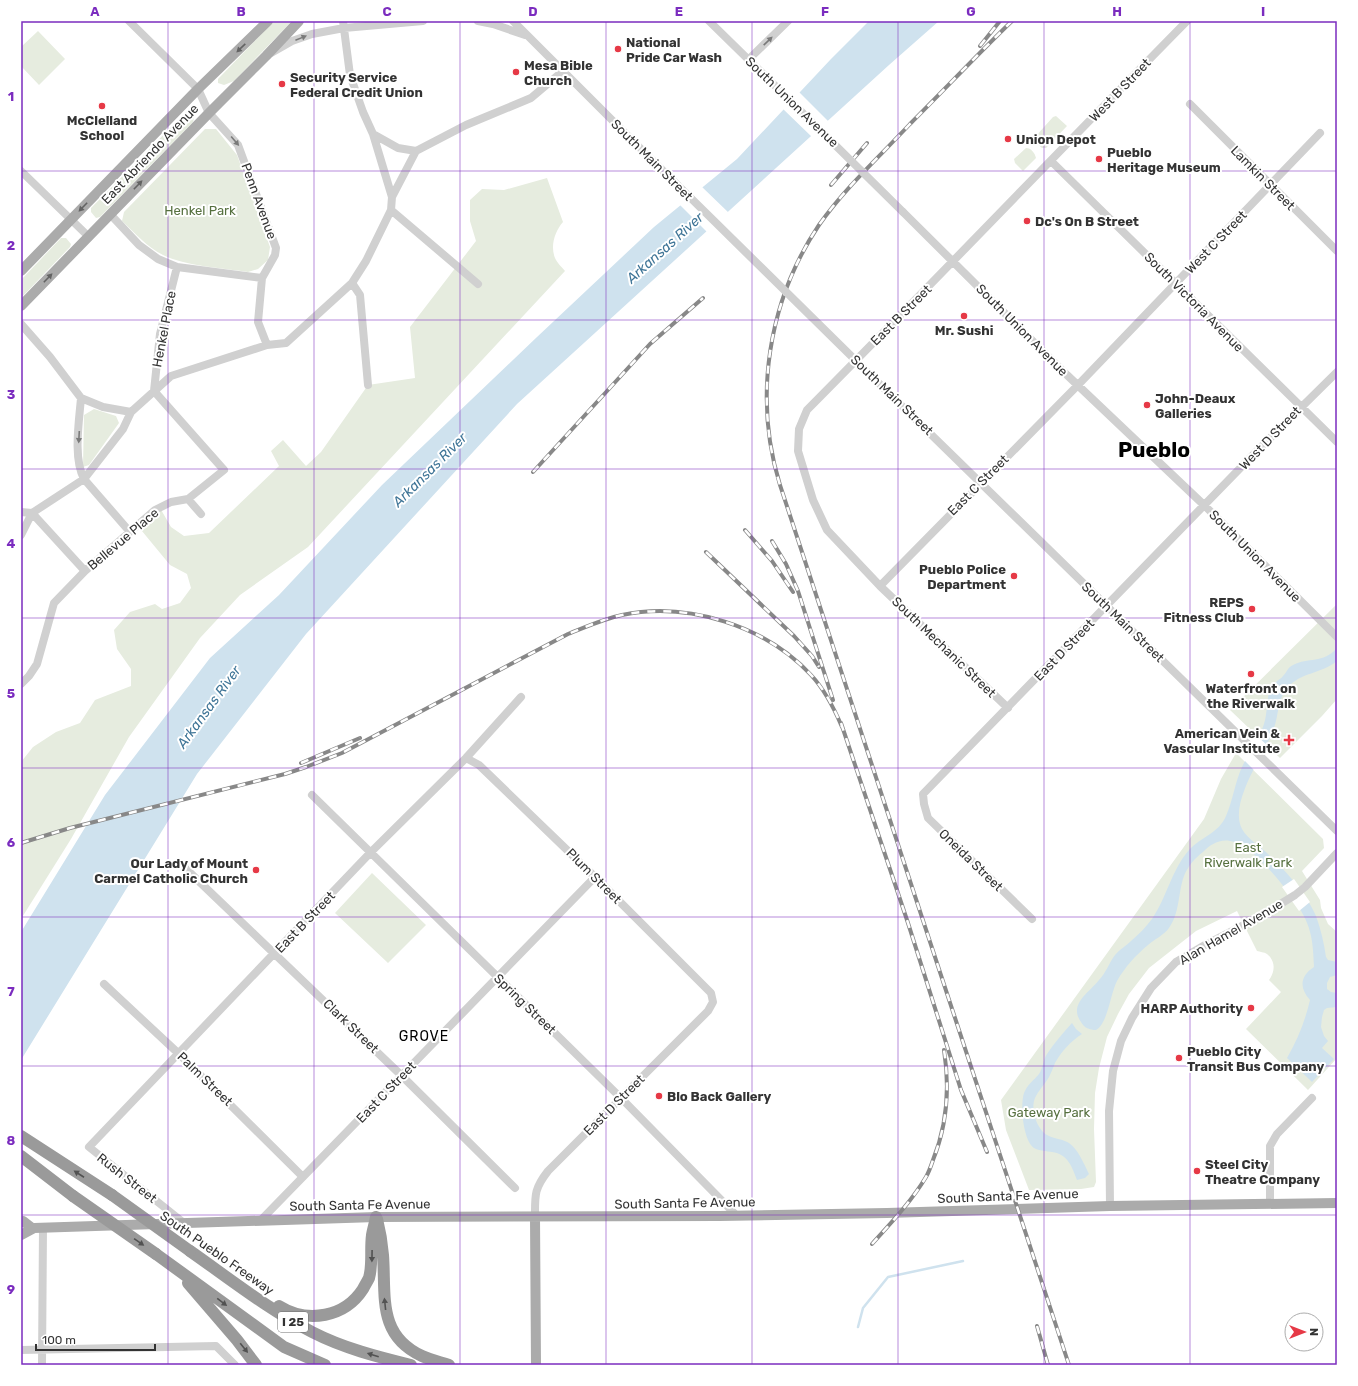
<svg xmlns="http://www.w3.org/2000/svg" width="1358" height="1386" font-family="Rubik,sans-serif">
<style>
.green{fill:#e6ecdf}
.water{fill:#cfe2ee}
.pier{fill:#fff}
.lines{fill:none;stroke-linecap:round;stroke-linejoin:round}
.stream{stroke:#cfe2ee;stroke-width:2.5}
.minor{stroke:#d0d0d0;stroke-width:8}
.major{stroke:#ababab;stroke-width:10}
.highway{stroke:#9a9a9a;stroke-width:12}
.rail-casing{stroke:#888;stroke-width:4}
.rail{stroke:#fff;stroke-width:2.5;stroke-dasharray:8;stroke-linecap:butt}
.minor-bridge{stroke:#d0d0d0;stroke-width:8}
.highway-bridge{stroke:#9a9a9a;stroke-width:12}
.oneway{fill:#7a7a7a}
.oneway2{fill:#636363}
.oneway3{fill:#525252}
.grid{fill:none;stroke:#7b2cbf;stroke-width:1;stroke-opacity:0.55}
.poi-dot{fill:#e63946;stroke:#fff;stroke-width:1.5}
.labels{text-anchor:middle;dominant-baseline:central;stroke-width:4;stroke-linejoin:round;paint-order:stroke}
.shield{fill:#fff;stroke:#707070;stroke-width:1}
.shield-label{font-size:12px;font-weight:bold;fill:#333}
.poi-label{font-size:13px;font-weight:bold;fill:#333;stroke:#fff;text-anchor:start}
.street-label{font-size:13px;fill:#333;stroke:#fff}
.park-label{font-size:13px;fill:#56703f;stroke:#fff}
.water-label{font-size:14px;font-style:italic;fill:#3f7597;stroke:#fff}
.neighbourhood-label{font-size:14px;letter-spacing:1px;fill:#000;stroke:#fff}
.town-label{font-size:21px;font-weight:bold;fill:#000;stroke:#fff}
.neatline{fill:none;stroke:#7b2cbf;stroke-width:1.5}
.grid-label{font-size:13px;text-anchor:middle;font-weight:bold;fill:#7b2cbf}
</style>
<rect width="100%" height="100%" fill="#fff"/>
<!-- green -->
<path class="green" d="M274,21H292L234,81L224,85L218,83V79Z
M38,31L65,59L39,85L21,66V47Z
M188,110C192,113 195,117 193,122L100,217L96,218L91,212V208Z
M1056,116L1067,126L1046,148H1042L1035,142V137L1053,117Z
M205,129H216L237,155L270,247L268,260L258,269L248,272C223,268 185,266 163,255C147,247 135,233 122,221L124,212Z
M1026,148C1031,148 1035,153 1036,158L1023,171L1015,163L1014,159Z
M547,178L563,222C555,231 550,246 555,258C557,263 562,267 565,271L308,547L240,595L200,638L129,737L71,839L21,919V762L33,747L56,732L80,723L95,700L131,686V669L117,649L114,630L130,612L155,604L162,609L180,603L191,588L187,574L170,565L137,525L160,508L171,527L184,536L209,533L279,466L271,451L283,440L306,466L321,452L368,385L415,378L410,327L476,241L470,221V200L482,189L504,190Z
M61,238H66L71,244L70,247L21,298V280Z
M94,409L116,416L119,423L89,465L83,467L84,415Z
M1337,604V699L1322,716L1280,758L1230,710Z
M1236,753L1323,839L1324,848L1302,871L1320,900L1321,908L1328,924L1337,932V1058L1308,1090L1246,1029L1281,992L1269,980C1275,972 1276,961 1267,954C1264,952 1260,952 1257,951L1237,911L1196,931L1149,968L1129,994L1118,1014L1107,1037L1099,1068L1095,1093L1094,1129L1096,1182L1094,1187L1081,1189L1029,1190L1006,1130L1001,1100L1204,819L1221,779Z
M372,873L426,925L388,963L335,913Z"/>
<!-- water -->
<path class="water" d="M869,21H939L889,65L517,404L306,634L197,774L21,1060V932L105,795L210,658L279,595L382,485L537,337L654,227L737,159L831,59Z
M1337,648V661C1321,674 1301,672 1287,688C1277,701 1279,714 1274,728C1265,754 1228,802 1242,829C1248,840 1262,847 1270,856C1287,872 1307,895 1316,916C1321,930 1324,943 1326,957L1328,960L1337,962V975L1330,977L1327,983V989L1331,992L1337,993V1007L1327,1008L1324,1010L1322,1017L1321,1027L1324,1036L1328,1041L1322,1048L1334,1059L1312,1082L1287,1058C1298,1039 1305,1021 1310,1000C1299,988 1300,976 1314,967C1313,938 1311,923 1293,899C1282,883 1250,843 1230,841C1219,839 1210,845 1203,852C1195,858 1188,866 1184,876C1178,892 1180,913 1169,928C1164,935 1155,939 1148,945C1136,955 1125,967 1117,981C1110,995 1108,1023 1096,1030C1090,1030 1084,1028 1081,1022C1068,1004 1090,992 1099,980C1106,973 1109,963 1115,955C1120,949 1126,946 1131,941C1139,934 1146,927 1152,919C1167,897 1171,871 1189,850C1201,837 1219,833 1226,816C1233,800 1235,782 1242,767C1249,752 1259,739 1264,724C1268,713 1266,694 1272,686C1274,682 1280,680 1283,676C1287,672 1288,667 1293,665C1308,657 1323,664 1337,648Z
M1072,1023L1076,1029L1082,1034C1071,1041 1061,1052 1055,1063C1053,1068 1051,1073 1049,1077C1045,1084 1038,1091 1035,1098C1030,1109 1037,1131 1049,1136C1055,1139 1063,1139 1069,1143C1078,1149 1084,1164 1089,1174L1085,1178L1077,1180C1072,1167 1068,1154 1052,1152C1047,1151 1039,1151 1034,1148C1023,1140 1020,1105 1024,1093C1027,1085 1034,1080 1039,1074C1043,1068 1043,1060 1047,1054C1054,1043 1063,1033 1072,1023Z"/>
<!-- pier -->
<path class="pier" d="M798,91L829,122L812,137L782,108Z
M701,186L729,213L708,233L679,204Z
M1257,736L1268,746L1255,771L1244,760Z
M1294,879L1310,902L1299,911L1282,887Z"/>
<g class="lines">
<!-- stream -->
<path class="stream" d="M858,1327L863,1308L888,1277L963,1261"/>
<!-- minor -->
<path class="minor" d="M129,21L198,89L209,113L238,145L276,248L275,255L262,278L258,322L267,345
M343,21L350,75L363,112L373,134L398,148L416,151
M478,21L493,24L525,35
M513,21L642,150
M709,21L757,68
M271,53L292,41L312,34L344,28L423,21
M748,60L788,21
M1190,104L1337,251
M373,134L392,197
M1051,161L1337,442
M21,171L89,237
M391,210L478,284
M903,212L1067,375L1205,506L1337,637
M110,214L139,245L158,259L177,267L262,278
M352,283L360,295L368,385
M21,324L50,357L81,398L103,407L131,412
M81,398C79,422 73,458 84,479L130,532
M907,411L1337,831
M188,499L201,514
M21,512L32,513L84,479L123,429L131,412L171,376L267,345L286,343L352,283L366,261L391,210L392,197L416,151L466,125L531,98L563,71
M21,535L32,513L85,571
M880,586L1078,385L1320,133
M21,684L29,676L37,664L54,603L85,571L155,510L171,502L188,499L224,470L154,391L160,334L177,267
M1008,708L880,586L827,530L813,500L798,451L799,429L807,410C935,281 1060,150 1187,21
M466,758L479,765L595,877L711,993L713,1002L708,1011L548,1171C534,1189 535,1195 535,1217
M312,795L621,1098L736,1215
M184,867L402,1076L515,1188
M1032,919L928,818L924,804L923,794L1252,456L1337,372
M104,984L178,1053L303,1177
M1270,1204V1146L1277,1134L1312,1098
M1110,1206L1109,1111L1113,1071L1121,1041L1132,1018L1151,988L1176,962L1205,945L1261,916L1295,895L1305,887L1337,853
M261,1220L595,877
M184,1223L89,1147L370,853L466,758L521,697
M21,1350L216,1346L235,1365
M42,1365L43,1227"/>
<!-- major -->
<path class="major" d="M21,271L198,89L268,21
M21,306L209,113L266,56L299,21
M535,1217L536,1365
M21,1222L23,1221L32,1228
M21,1235L34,1228L376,1217L719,1216L887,1213L1110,1206L1337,1203"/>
<!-- highway -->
<path class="highway" d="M21,1136L112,1195
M21,1156L73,1196
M377,1219C380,1231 382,1243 383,1255C386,1296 377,1335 422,1356C431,1360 440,1362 449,1365
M190,1251C230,1279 269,1310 312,1332C343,1348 378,1357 411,1365
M156,1254L284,1347L325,1365
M188,1283L237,1340L256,1365
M279,1306C308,1324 345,1317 363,1289C365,1285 367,1282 369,1278C373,1264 370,1250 372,1235C373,1229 375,1223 376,1217"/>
<!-- rail casing -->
<g class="rail-casing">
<path id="rail" d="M1012,21C977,55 944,90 910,124C879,157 845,188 819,225C768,301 753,398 780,485L1069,1365
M980,46L1000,21
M831,185L867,143
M533,472L650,344L703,298
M745,530L772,561L793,592
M772,541L786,564L798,591L833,700
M706,552L794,636L812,656L819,667
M841,723L908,923L961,1090L987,1152
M301,763L360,738
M21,843L70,828L285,774L306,767L342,753L568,634C586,627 603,619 622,615C687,601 766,626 811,675C825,690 834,708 842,727
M872,1244C891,1223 911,1202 926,1177C929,1172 931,1166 933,1160C947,1125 950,1088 944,1050
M1037,1326L1048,1365"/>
</g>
<!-- rail -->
<use href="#rail" class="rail"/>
<!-- minor-bridge -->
<path class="minor-bridge" d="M757,68L903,212
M642,150L907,411"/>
<!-- highway-bridge -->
<path class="highway-bridge" d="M112,1195L190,1251
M73,1196L156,1254"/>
</g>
<!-- one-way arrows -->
<defs><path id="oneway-solid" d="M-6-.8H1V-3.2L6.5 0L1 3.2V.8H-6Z"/></defs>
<g class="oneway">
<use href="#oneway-solid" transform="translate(301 38) rotate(-22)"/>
<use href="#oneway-solid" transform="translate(768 41) rotate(-44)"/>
<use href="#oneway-solid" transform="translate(235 141) rotate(50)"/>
<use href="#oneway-solid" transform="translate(79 437) rotate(93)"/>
</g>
<g class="oneway2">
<use href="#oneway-solid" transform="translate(241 48) rotate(136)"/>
<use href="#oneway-solid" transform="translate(138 185) rotate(-46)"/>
<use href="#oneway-solid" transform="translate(83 207) rotate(134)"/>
<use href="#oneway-solid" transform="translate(48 278) rotate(-46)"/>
</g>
<g class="oneway3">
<use href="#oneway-solid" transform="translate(79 1174) rotate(-147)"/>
<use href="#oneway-solid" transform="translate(139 1242) rotate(35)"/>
<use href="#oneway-solid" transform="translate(372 1256) rotate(91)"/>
<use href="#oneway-solid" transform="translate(222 1302) rotate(37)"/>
<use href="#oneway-solid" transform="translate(385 1304) rotate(-96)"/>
<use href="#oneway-solid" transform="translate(244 1348) rotate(51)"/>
<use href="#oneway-solid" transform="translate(373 1355) rotate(-163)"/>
</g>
<!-- grid -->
<path class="grid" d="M168,21V1365M314,21V1365M460,21V1365M606,21V1365M752,21V1365M898,21V1365M1044,21V1365M1190,21V1365M21,171H1337M21,320H1337M21,469H1337M21,618H1337M21,768H1337M21,917H1337M21,1066H1337M21,1215H1337"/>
<!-- markers -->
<g class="poi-dot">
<circle cx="618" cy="49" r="4"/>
<circle cx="516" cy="72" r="4"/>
<circle cx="282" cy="84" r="4"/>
<circle cx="102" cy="106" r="4"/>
<circle cx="1008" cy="139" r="4"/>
<circle cx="1099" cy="159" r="4"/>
<circle cx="1027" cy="221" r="4"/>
<circle cx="964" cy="316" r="4"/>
<circle cx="1147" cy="405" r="4"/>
<circle cx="1014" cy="576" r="4"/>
<circle cx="1252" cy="609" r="4"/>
<circle cx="1251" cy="674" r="4"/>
<path d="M1287 734h4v4h4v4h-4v4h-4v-4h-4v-4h4z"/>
<circle cx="256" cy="870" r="4"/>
<circle cx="1251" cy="1008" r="4"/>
<circle cx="1179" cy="1058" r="4"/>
<circle cx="659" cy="1096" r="4"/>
<circle cx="1197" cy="1171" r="4"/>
</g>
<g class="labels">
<!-- shield labels -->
<rect class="shield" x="278" y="1312" width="30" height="20" rx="3"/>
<g class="shield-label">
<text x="293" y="1322">I 25</text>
</g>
<!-- poi labels -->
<g class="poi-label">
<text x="626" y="42">National<tspan x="626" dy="15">Pride Car Wash</tspan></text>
<text x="524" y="65">Mesa Bible<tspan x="524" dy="15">Church</tspan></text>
<text x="290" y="77">Security Service<tspan x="290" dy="15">Federal Credit Union</tspan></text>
<text x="102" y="120" text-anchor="middle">McClelland<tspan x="102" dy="15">School</tspan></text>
<text x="1016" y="139">Union Depot</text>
<text x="1107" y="152">Pueblo<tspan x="1107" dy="15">Heritage Museum</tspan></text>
<text x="1035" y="221">Dc's On B Street</text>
<text x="964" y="330" text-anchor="middle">Mr. Sushi</text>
<text x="1155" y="398">John-Deaux<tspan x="1155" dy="15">Galleries</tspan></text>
<text x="1006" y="569" text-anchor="end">Pueblo Police<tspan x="1006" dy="15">Department</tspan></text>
<text x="1244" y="602" text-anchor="end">REPS<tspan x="1244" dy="15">Fitness Club</tspan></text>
<text x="1251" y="688" text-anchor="middle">Waterfront on<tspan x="1251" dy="15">the Riverwalk</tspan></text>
<text x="1280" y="733" text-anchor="end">American Vein &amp;<tspan x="1280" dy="15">Vascular Institute</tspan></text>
<text x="248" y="863" text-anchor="end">Our Lady of Mount<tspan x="248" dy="15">Carmel Catholic Church</tspan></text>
<text x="1243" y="1008" text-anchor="end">HARP Authority</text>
<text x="1187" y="1051">Pueblo City<tspan x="1187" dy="15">Transit Bus Company</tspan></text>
<text x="667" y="1096">Blo Back Gallery</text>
<text x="1205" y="1164">Steel City<tspan x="1205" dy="15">Theatre Company</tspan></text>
</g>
<!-- street labels -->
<g class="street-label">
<text transform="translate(1120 90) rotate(-46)">West B Street</text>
<text transform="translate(792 102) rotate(44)">South Union Avenue</text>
<text transform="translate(150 154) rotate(-46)">East Abriendo Avenue</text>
<text transform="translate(652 160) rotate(45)">South Main Street</text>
<text transform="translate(1263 178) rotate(45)">Lamkin Street</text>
<text transform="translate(259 201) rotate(70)">Penn Avenue</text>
<text transform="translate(1216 242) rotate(-46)">West C Street</text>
<text transform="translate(1194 302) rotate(45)">South Victoria Avenue</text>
<text transform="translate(901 315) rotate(-45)">East B Street</text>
<text transform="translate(164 329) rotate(-79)">Henkel Place</text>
<text transform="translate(1022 330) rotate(45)">South Union Avenue</text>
<text transform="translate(892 395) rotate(44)">South Main Street</text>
<text transform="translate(1270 438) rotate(-46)">West D Street</text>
<text transform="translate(978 485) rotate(-45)">East C Street</text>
<text transform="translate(123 539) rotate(-40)">Bellevue Place</text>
<text transform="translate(1255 556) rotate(45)">South Union Avenue</text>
<text transform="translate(1123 622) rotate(44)">South Main Street</text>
<text transform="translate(944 647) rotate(44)">South Mechanic Street</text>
<text transform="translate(1064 650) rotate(-46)">East D Street</text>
<text transform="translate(971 860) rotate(44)">Oneida Street</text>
<text transform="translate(594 876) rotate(45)">Plum Street</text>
<text transform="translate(305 922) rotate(-46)">East B Street</text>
<text transform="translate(1231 932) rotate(-30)">Alan Hamel Avenue</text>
<text transform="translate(525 1004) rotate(44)">Spring Street</text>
<text transform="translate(351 1026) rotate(44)">Clark Street</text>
<text transform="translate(205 1079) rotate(44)">Palm Street</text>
<text transform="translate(386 1092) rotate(-46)">East C Street</text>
<text transform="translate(614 1105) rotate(-45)">East D Street</text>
<text transform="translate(127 1178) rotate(38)">Rush Street</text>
<text transform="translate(1008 1196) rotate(-2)">South Santa Fe Avenue</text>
<text transform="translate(685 1203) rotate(-1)">South Santa Fe Avenue</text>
<text transform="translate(360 1205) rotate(-1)">South Santa Fe Avenue</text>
<text transform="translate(217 1253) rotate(35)">South Pueblo Freeway</text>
</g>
<!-- park labels -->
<g class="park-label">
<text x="200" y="210">Henkel Park</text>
<text x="1248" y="847">East<tspan x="1248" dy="15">Riverwalk Park</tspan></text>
<text x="1049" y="1112">Gateway Park</text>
</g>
<!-- water labels -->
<g class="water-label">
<text transform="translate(665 248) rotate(-42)">Arkansas River</text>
<text transform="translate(430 470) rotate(-45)">Arkansas River</text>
<text transform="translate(209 707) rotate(-54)">Arkansas River</text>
</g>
<!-- neighbourhood labels -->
<g class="neighbourhood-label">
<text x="424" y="1036">GROVE</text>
</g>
<!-- town labels -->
<g class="town-label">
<text x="1154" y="449">Pueblo</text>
</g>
</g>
<!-- border -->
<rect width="1358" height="1386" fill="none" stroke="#ffffff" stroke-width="44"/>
<!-- north arrow -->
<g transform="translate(1304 1332) rotate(90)"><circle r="19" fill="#ffffff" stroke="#adadad"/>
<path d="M0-3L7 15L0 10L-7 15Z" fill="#e63946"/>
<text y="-6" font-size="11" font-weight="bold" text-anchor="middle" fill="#333333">N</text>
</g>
<!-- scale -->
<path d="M36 1344v6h119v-6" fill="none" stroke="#333333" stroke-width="2"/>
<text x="42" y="1344" font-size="12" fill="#333333" stroke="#ffffff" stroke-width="3" paint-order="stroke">100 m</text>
<rect x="22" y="22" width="1314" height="1342" class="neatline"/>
<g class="grid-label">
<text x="95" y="16">A</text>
<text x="241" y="16">B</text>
<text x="387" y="16">C</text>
<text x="533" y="16">D</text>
<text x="679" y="16">E</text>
<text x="825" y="16">F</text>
<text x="971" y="16">G</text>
<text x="1117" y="16">H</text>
<text x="1263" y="16">I</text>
<text x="11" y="101">1</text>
<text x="11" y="250">2</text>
<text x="11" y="399">3</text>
<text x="11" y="548">4</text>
<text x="11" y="698">5</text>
<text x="11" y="847">6</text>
<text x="11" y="996">7</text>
<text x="11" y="1145">8</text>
<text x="11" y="1294">9</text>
</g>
</svg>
